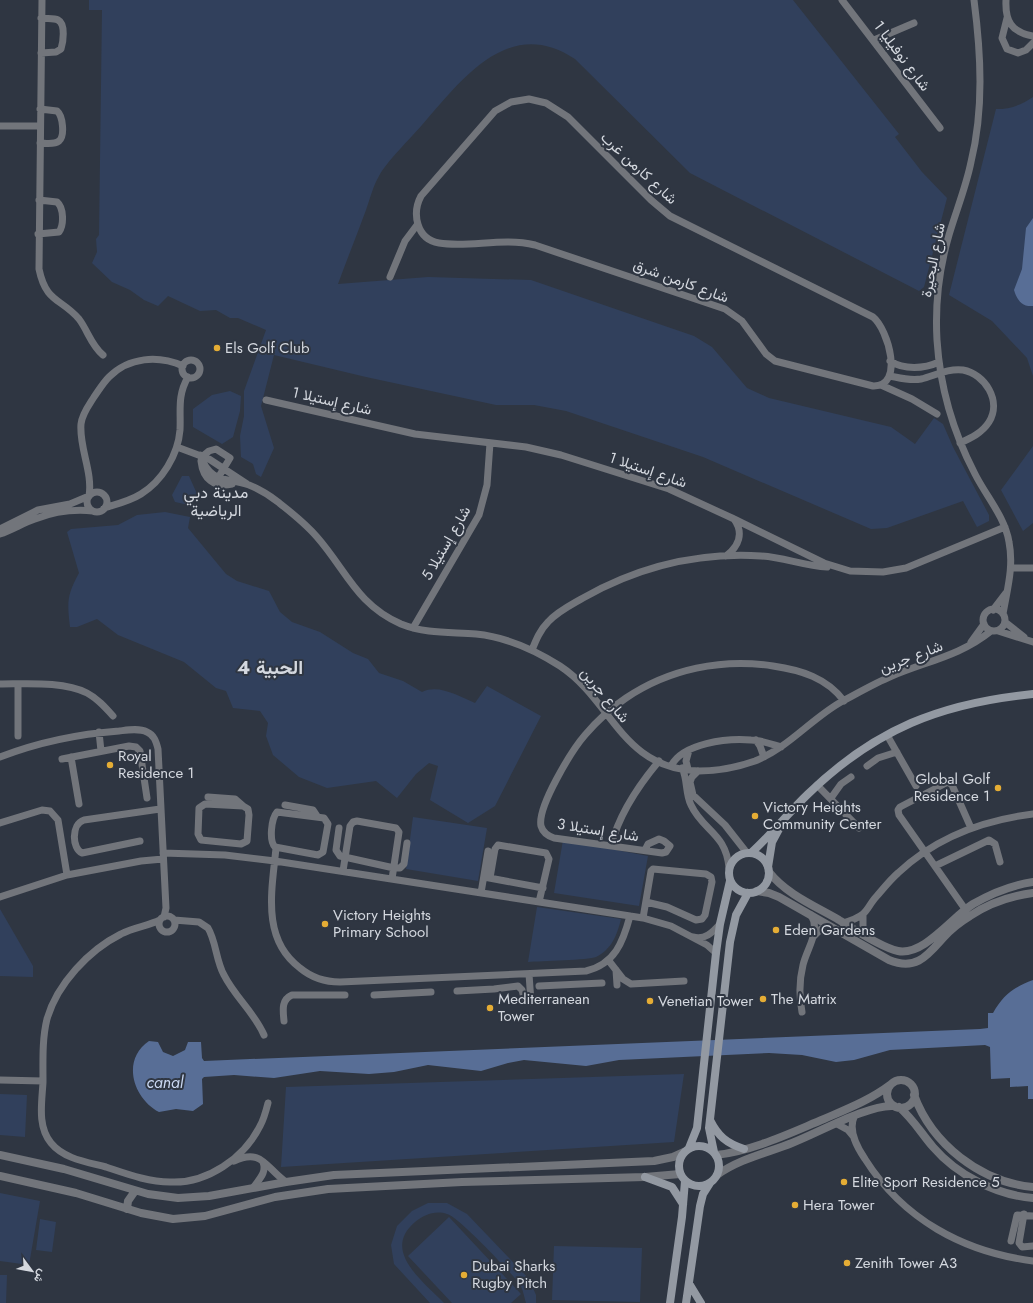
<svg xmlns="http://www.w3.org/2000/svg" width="1033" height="1303" font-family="Jost,Vazirmatn,sans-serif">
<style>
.green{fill:#31405c}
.water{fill:#586e96}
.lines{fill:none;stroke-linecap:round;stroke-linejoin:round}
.minor{stroke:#72757b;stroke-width:7}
.tertiary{stroke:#72757b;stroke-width:8}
.secondary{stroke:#9399a2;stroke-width:8}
.poi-dot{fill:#e5ad35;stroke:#2f3642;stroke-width:1.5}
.labels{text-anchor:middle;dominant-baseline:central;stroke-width:4;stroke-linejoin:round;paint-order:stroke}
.street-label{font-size:15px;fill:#d4d8df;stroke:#2f3642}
.poi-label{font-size:15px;fill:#d4d8df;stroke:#2f3642;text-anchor:start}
.neighbourhood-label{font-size:16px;fill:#d4d8df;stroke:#2f3642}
.water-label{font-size:16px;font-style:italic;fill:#cbd9f3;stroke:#2f3642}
.district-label{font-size:19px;font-weight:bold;fill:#d4d8df;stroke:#2f3642}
</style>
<rect width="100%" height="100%" fill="#2f3642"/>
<!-- green -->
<path class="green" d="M89,0H793L899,134L895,137L922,172L947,198L924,287L919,291L690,173L575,59C509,15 462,79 422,125C410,139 387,161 379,176C373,186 370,199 366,210C357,235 347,259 338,284L428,277L531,280L694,336L712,347L747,388L769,398L891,427L915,444L934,418L943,424L953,447L989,515V521L977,527L963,501L887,528L871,529L703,457L566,411L534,405H496L366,377L274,355L261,406L274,448L261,477L256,474L253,464L241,457L240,436L244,416V391L266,330L238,318H230L216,310L200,311L168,296L158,306L144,300L130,290L112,282L92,263L97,252L96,239L99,235L102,10H89Z
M1033,97V376L1027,358L992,321L949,295L996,109C1011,109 1021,105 1033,97Z
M230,391L241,396L240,411L233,437L222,444L193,427V409L212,395Z
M1033,446V523L1023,531L1001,490Z
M182,476H189L198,496L189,505L175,502L172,495Z
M165,512L190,517L188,528L226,574L237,581L269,591L280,612L292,622L320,632L353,653L368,659L379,673L403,681L422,692C439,684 458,696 475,703L487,686L541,716L495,806L468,823L430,800L438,766L429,763L416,774L397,798L376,781L327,788L299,777L273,755L266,736L268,723L260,711L233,708L226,691L216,688L184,662L118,635L97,619L77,627H70C67,602 67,595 79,573L67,532L71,529L118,525L137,515Z
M413,817L487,828L478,881L406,869Z
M563,840L648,856L639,906L554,893Z
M537,907L621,919C617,935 612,949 596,957C589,960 540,961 528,962Z
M0,909L33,966V977L0,976Z
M684,1074L674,1142L281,1167L286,1087Z
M0,1094L27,1095L25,1137L0,1135Z
M0,1193L40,1201L29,1265L0,1261Z
M428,1203H447L467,1214L529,1279L536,1295V1303H526C524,1297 523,1288 519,1283C509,1271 459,1217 447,1214C435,1210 424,1215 415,1222C381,1251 423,1281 444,1303H430L394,1264L391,1245L397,1226L412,1211Z
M449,1217L521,1294L511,1303H452L408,1256Z
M40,1219L56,1222L52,1252L36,1250Z
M554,1246L642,1248L640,1302L552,1300Z
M0,1275H7L6,1303H0Z"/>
<!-- water -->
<path class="water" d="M1033,218V306C1022,307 1017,300 1014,290L1022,269L1026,228Z
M1033,980V1099H1028V1086L1010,1087V1078L991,1079L990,1047L985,1045L890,1050L854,1060L836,1062L802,1055L769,1053L619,1060L586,1066L524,1060L508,1063L481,1071L428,1065L394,1072L369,1074L320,1071L274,1078L234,1075L204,1077L202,1079L203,1104L193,1111L176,1109L159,1112C133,1098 121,1060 149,1041L158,1042L163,1052L173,1056L185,1050L188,1042H201L202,1058L204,1061L980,1029L988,1028V1013H993C1003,995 1014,987 1033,980Z"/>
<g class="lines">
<!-- minor -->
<path class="minor" d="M42,0L39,269C46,303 61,298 79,319C88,331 91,345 103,355
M842,0L940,128
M974,0C981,54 984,109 971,162C966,187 956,211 949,235C939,269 935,305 937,340C940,387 953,432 975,474C986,496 1005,517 1009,542C1014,567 1007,590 1003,614
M1006,0C1005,21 1011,32 1033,36
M1007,18L1002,38L1007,49L1018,53L1026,50L1033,43
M874,40L914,23
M41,53L56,52L61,49C63,43 66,24 58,20C54,18 46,19 41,18
M529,99L546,103L568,117L651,200L670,216L873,317C888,329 905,387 873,386L775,361L766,354L742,321L725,309L535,245C503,237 469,248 439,243C416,239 412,213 421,196L495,111L511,102Z
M0,126H40
M40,143C45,143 54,145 59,141C65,136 63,116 57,111L40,109
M38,234L59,232C64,225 64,208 57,202L39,200
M390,277L405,241L417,225
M182 369a9 9 0 1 1 18 0a9 9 0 1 1-18 0Z
M890,361C904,370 924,369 939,362
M890,376C900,378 910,381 921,379C934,376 948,368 963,370C985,374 1002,401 989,422C982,433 971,438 960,443
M881,385L912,399L937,414
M266,400L415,434L526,447L561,455L669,489L732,518L824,563L850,571L883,572L906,568L1005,527
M177,447L209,459L247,484
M200,455C211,484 225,477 249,485C259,489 269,495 278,502C292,513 305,523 317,537C346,570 357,605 401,624C426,634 450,632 476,634C506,637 535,650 560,666C613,701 621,769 699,771C717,771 738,767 755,761C788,748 811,719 841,702C858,693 875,683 892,676C927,661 960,656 991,631
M203,456L209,451L216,449L230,458L218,478
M201,461C203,479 214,488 232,484
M87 502a10 10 0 1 1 20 0a10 10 0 1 1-20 0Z
M104,508C117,504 130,501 141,494C162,481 178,455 180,430C181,411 177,396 188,377
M0,529L38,510L70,504L89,496C93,472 79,448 81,424C82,414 89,405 94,397C99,390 103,383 109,377C129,357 158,355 183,366
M0,534C12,530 23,523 35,519C53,512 74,509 93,511
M726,556C739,546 744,533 734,519
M1011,568H1033
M983 620a11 11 0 1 1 22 0a11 11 0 1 1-22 0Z
M993,610L1006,593
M1005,622L1024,637
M413,628L479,515L487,485L490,443
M998,631L1033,642
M971,642L984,624
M532,650C536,640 540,630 548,622C558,611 571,605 583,598C638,567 698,552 761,556C783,557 804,566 827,567
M0,684C26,684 64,681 87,693C97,698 105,707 113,716
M99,732L101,751
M887,735L916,786
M18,736V684
M756,740L760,746L764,757
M0,757C39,742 78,734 119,731C128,730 139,728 147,732C154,735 156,741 158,749L166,908L164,917
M71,757L79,804
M62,759L129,746L136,747L140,751L147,798
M671,766C683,743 727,738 751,740C761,740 771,744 781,747
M867,766L878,758L897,752
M682,768C688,780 685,793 691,805C703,831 726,833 729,868
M688,769L686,761L689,750
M698,771L692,777L690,782L693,795L725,825L747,853
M817,785L859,828
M208,797L235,799L243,806
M831,798L841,784L851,777
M205,804L243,806L248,809L249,815L247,841L241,844L201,840L198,834L199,808Z
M285,805L313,810L317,816
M277,812L324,818L328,824L323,852L318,855L275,847C269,841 271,819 277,812Z
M0,823L42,810L50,811L58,820L67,875
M339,828L336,850L340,856L394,868H400L404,864L407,843
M140,841L82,853C72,849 71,824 84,820L160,809
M611,846C619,814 638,786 659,761
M276,848C272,890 261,939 300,968C312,978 325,982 340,982L586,971C615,964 623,942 630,916
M645,850L648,844L659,839L664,841L670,846L666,852L662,853L554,838C548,836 543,833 541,826C537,807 572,750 585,735C597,721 611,708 626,698C669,669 722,658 773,666C801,670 827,678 844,701
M163,853L225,855L275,861L643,918L671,926L707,945L716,953
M935,866L989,840L995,844L1000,862
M343,871L350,826L353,822L357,821L396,828L399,832L392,879
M484,877L543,888
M490,878L495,849L498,845L546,853L549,859L539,902
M481,893L488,851
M0,897L67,875L141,861L163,859
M965,909L899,815L898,810L900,807L948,782L952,785L971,828
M159 924a8 8 0 1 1 16 0a8 8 0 1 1-16 0Z
M643,918L651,871L653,869L706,874L711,877L712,882L705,915L702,919L696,920L667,907L646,902
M160,920C148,926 134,927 121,934C89,950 57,984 47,1019C42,1039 43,1061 43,1082C42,1102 37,1126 51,1143C64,1159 87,1162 106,1167C127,1174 148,1182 170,1182C207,1184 244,1158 260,1126C264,1119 266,1111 268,1103
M174,920L199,922L208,928C216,941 216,961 224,975C235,997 254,1012 264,1035
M843,923C850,921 857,919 863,914C868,910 871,902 876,897C883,889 890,880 898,873C935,838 984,820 1033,814
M863,933V914
M693,937C705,940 712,933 720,924
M813,937L821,929L832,928
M609,961L623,979L631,984L684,981
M616,970L617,985
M529,974L531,1002
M539,986L602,983
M457,991L494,989L518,986L522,990L524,998
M374,995L431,992
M802,1012C799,996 799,981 803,965C807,948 821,931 811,915
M284,1021C283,1010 281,1000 292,995H345
M0,1080L43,1081
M854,1117C848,1131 857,1147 865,1159C903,1219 963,1252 1033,1261
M837,1124L848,1130L853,1136
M234,1161C262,1148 265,1167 286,1182
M253,1188C259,1179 267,1173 263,1162
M1024,1214L1019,1243L1022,1247L1033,1246
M1011,1241L1017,1215L1033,1216"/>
<!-- tertiary -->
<path class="tertiary" d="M769,872C786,894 815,906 839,920C853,929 882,948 898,951C924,956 952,917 973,904C992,893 1012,885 1033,882
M757,891L769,893L779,897L889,960C916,971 927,956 943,938C951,929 960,922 970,916C988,904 1011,896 1033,893
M887 1094a14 14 0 1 1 28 0a14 14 0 1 1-28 0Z
M914,1095C932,1144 980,1182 1033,1187
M899,1107C913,1119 921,1133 933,1147C957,1175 996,1195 1033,1198
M0,1155L64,1169L148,1194L178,1198L209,1196L286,1182L334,1175L654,1161L673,1157L684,1152
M716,1155C753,1151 790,1133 824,1119C847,1109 870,1100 890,1085
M717,1175C739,1159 767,1153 792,1143C818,1133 869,1104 894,1106
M0,1176L76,1193L141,1213L173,1219L205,1216L275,1197L328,1189L462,1182L645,1177L680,1174
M127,1209L128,1201L135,1191"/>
<!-- secondary -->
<path class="secondary" d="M751,853C771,835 788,813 808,794C875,729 941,703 1033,694
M729 873a20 20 0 1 1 40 0a20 20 0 1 1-40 0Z
M768,867L772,842L779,829
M710,1120C718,1136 726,1143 744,1149
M679 1166a20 20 0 1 1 40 0a20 20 0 1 1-40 0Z
M689,1148L697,1128L716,953L720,924L730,881
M714,1152L709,1128L730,942L736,915L748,893
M645,1177L672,1187L683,1204
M690,1285L701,1303
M670,1303L682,1217L685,1181
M686,1303L700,1206L703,1194L710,1183"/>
</g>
<!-- markers -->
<g class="poi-dot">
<circle cx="217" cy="348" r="4"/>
<circle cx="110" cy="765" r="4"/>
<circle cx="998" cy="788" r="4"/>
<circle cx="755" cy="816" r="4"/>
<circle cx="325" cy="924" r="4"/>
<circle cx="776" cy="930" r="4"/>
<circle cx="763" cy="999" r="4"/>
<circle cx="650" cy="1001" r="4"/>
<circle cx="490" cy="1008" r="4"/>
<circle cx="844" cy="1182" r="4"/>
<circle cx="795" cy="1205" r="4"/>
<circle cx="847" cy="1263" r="4"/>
<circle cx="464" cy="1275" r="4"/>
</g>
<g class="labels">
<!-- street labels -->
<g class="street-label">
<text transform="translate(902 56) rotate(53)">شارع نوفيليا 1</text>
<text transform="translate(639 168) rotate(43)">شارع كارمن غرب</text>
<text transform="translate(933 260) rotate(-79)">شارع البحيرة</text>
<text transform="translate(681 281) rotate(20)">شارع كارمن شرق</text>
<text transform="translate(332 401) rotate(13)">شارع إستيلا 1</text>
<text transform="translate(648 470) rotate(19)">شارع إستيلا 1</text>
<text transform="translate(446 543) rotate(-60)">شارع إستيلا 5</text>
<text transform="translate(911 657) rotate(-21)">شارع جرين</text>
<text transform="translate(605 695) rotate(50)">شارع جرين</text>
<text transform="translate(598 830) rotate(9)">شارع إستيلا 3</text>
</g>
<!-- poi labels -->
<g class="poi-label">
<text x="225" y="348">Els Golf Club</text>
<text x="118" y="756">Royal<tspan x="118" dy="17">Residence 1</tspan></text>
<text x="990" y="779" text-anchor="end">Global Golf<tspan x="990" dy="17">Residence 1</tspan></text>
<text x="763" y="807">Victory Heights<tspan x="763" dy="17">Community Center</tspan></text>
<text x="333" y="915">Victory Heights<tspan x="333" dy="17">Primary School</tspan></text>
<text x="784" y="930">Eden Gardens</text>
<text x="498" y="999">Mediterranean<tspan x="498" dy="17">Tower</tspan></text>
<text x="771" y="999">The Matrix</text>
<text x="658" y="1001">Venetian Tower</text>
<text x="852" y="1182">Elite Sport Residence 5</text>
<text x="803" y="1205">Hera Tower</text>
<text x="855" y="1263">Zenith Tower A3</text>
<text x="472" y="1266">Dubai Sharks<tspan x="472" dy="17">Rugby Pitch</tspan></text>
</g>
<!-- neighbourhood labels -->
<g class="neighbourhood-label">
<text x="216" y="492">مدينة دبي<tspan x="216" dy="18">الرياضية</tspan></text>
</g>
<!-- water labels -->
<g class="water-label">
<text x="165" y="1082">canal</text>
</g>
<!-- district labels -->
<g class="district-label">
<text x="270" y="667">الحبية 4</text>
</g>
</g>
<!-- north arrow -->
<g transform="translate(32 1271) rotate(122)" stroke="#2f3642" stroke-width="3" paint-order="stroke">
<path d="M0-3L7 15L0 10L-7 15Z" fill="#d4d8df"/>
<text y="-6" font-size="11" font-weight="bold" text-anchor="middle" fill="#d4d8df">ش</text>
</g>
</svg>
